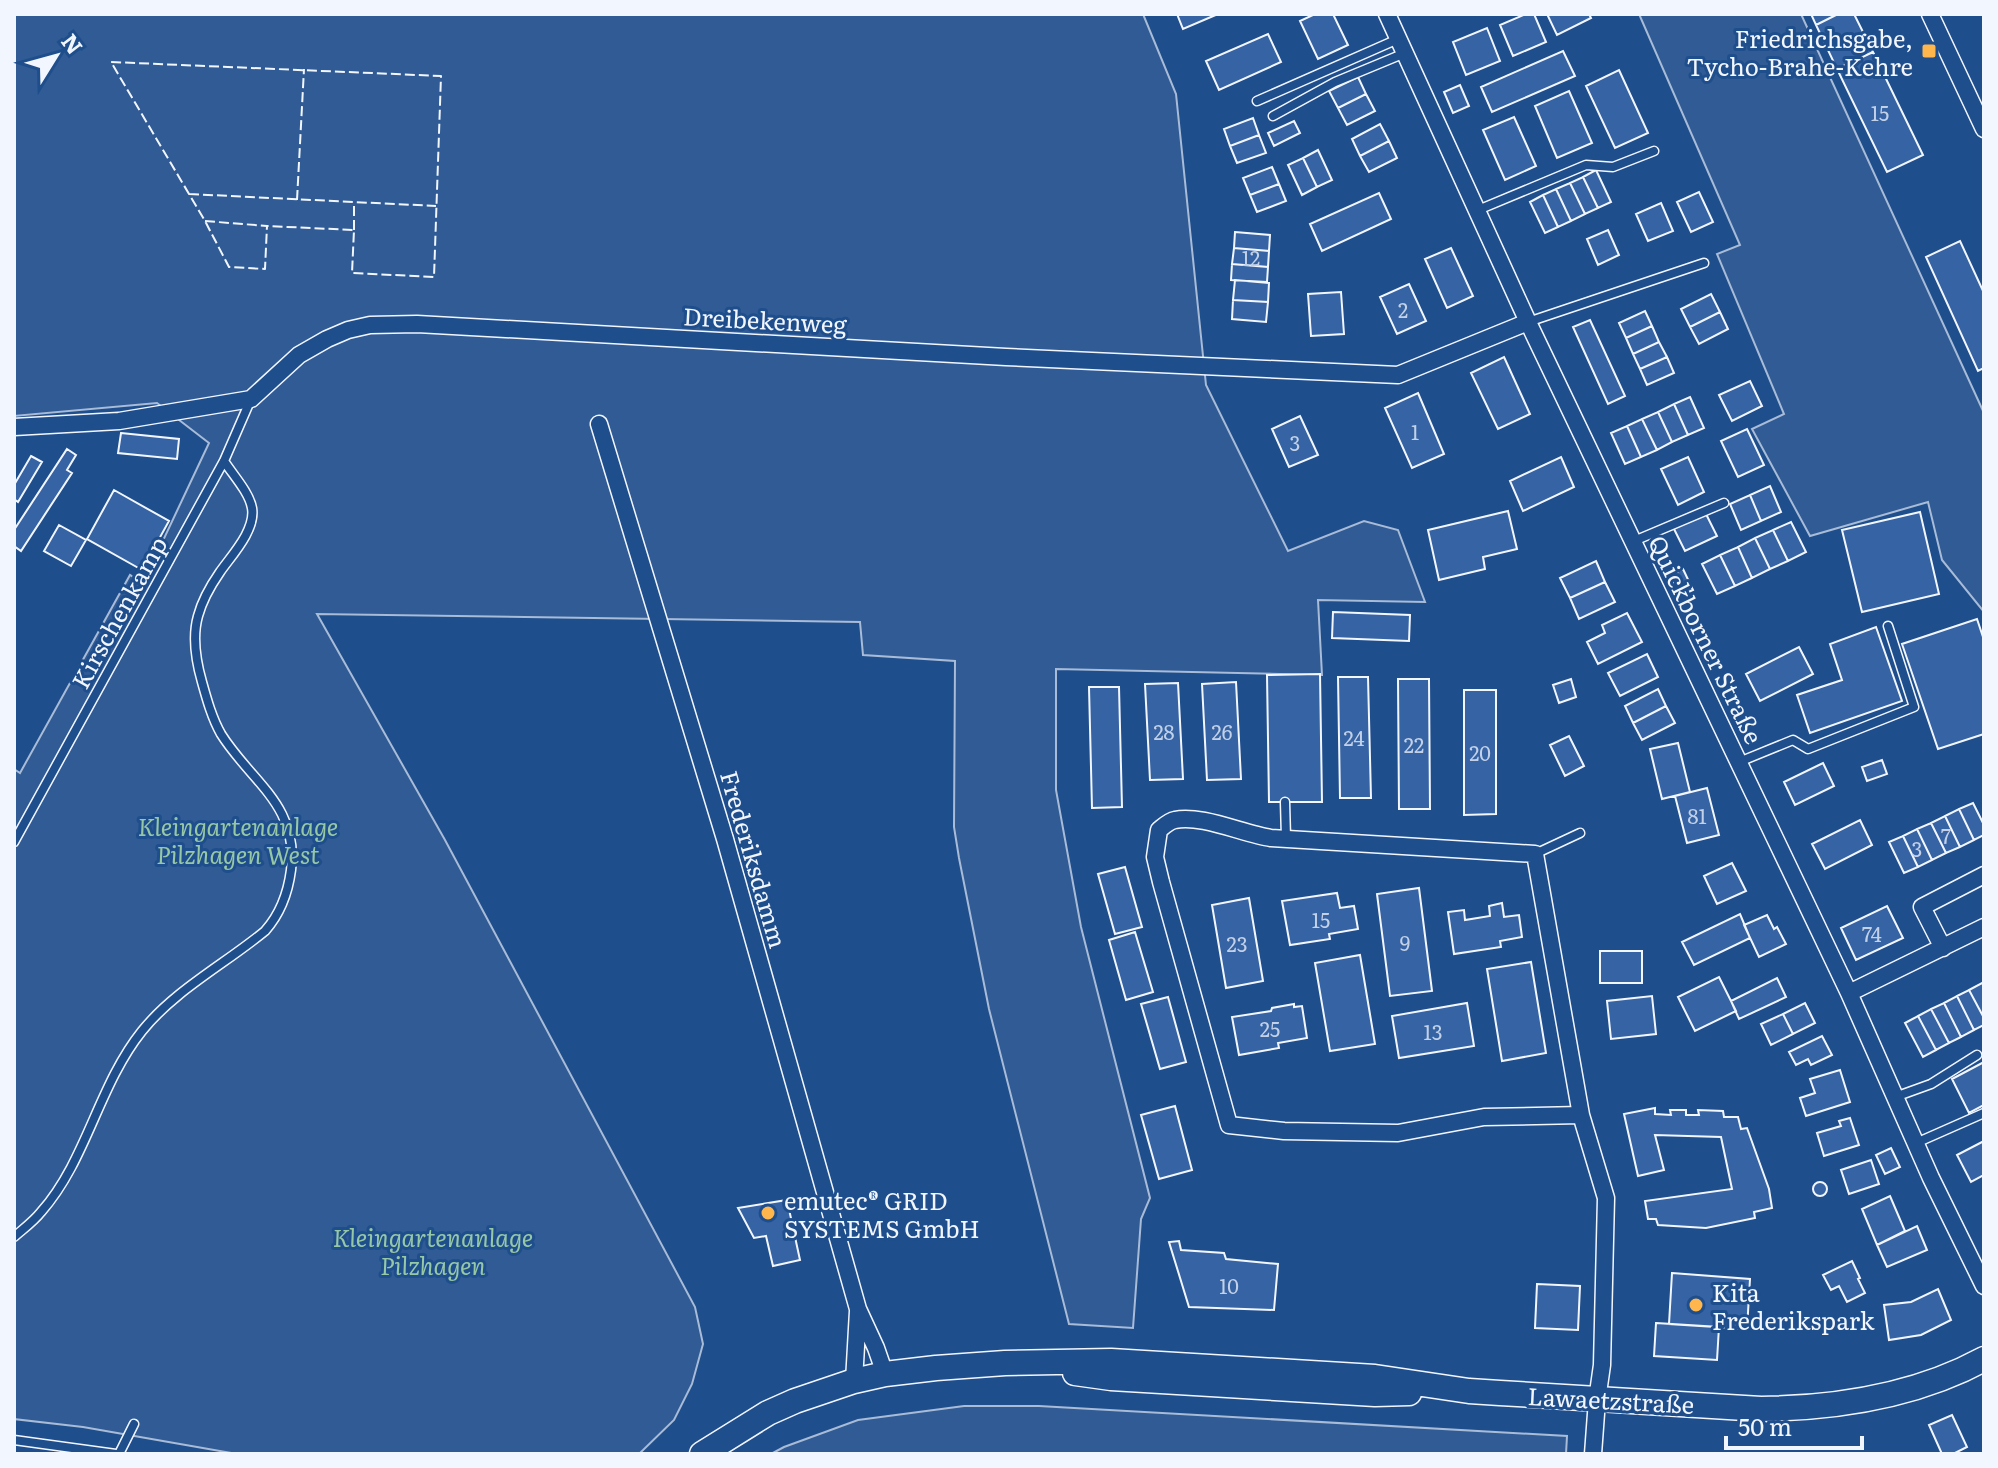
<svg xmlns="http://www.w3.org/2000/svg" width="1998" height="1468" font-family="Literata,serif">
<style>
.built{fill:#305b95;stroke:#a8bbd7;stroke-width:2}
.building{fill:#3563a3;stroke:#f2f6ff;stroke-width:2}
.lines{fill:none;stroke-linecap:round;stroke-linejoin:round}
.lane-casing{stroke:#f2f6ff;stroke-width:11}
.street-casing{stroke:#f2f6ff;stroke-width:19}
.secondary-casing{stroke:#f2f6ff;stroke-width:27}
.lane{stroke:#1f4e8c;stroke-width:8}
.street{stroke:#1f4e8c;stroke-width:16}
.secondary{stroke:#1f4e8c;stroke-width:24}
.fence{stroke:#f2f6ff;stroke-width:2;stroke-dasharray:10 4;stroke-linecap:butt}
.poi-dot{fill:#ffb74d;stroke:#1f4e8c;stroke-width:3}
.labels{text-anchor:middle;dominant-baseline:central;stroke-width:6;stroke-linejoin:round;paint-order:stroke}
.number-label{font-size:20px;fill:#c3d1e8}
.poi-label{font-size:24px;fill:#f2f6ff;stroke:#1f4e8c;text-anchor:start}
.street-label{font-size:24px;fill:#f2f6ff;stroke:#1f4e8c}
.park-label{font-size:24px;font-style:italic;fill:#97c8a6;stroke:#1f4e8c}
</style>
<rect width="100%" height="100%" fill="#1f4e8c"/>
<!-- built -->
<path class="built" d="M14,14H1143L1176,94L1206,385L1288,551L1364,521L1398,530L1425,602L1318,600L1322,675L1056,669V790L1081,927L1150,1198L1141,1219L1133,1328L1069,1324L989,1009L959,858L954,827L955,661L863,655L860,622L317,614L445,840L695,1307L703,1344L692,1384L674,1420L639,1454H237L83,1427L14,1419V769L20,773L130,575L143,583L209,443L157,403L14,416Z
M1639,14H1801L1984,413V612L1942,560L1928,502L1810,536L1752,429L1784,414L1717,254L1740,245Z
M964,1406H1039L1567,1436L1566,1454H771L784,1447L858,1420Z"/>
<!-- building -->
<path class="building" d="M1177,14H1218L1183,29Z
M1315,14H1333L1348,45L1318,59L1300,21Z
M1526,14H1534L1546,42L1513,56L1500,25Z
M1547,14H1589L1591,18L1557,35Z
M1811,14H1838L1816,25Z
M1838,14H1854L1873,52L1837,69L1816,25Z
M1487,28L1500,61L1466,75L1453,42Z
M1268,34L1281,62L1219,90L1206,61Z
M1563,51L1575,76L1492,112L1481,87Z
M1873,52L1923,155L1887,172L1837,69Z
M1619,70L1648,133L1615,148L1586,86Z
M1358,77L1366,94L1338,108L1329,91Z
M1460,85L1469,106L1453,113L1444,92Z
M1569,91L1592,143L1557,158L1535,106Z
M1366,94L1375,111L1347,125L1338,108Z
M1514,117L1536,166L1505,180L1483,130Z
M1253,118L1259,135L1230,146L1224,129Z
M1294,121L1300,133L1274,146L1268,133Z
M1380,124L1389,141L1360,156L1352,139Z
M1259,135L1266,153L1237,163L1230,146Z
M1389,141L1397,158L1369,172L1360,156Z
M1318,150L1332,180L1317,187L1303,158Z
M1303,158L1317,187L1302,195L1288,165Z
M1272,167L1279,184L1250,195L1243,178Z
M1596,170L1611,202L1598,208L1583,177Z
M1583,177L1598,208L1585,214L1570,183Z
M1570,183L1585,214L1571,221L1556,189Z
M1279,184L1286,201L1257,212L1250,195Z
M1556,189L1571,221L1558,227L1543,195Z
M1699,192L1713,222L1691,232L1677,202Z
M1379,193L1391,219L1322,251L1310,224Z
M1543,195L1558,227L1545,233L1530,202Z
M1661,203L1673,231L1648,241L1636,214Z
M1608,230L1619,255L1598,265L1587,239Z
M1235,232L1270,235L1269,251L1234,248Z
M1960,241L1984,293V368L1978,371L1926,257Z
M1234,248L1269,251L1268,267L1232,264Z
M1451,248L1473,296L1447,308L1425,259Z
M1232,264L1268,267L1267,282L1231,280Z
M1235,280L1269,283L1268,302L1233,300Z
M1409,284L1426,321L1397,334L1380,297Z
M1341,292L1344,334L1311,336L1308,294Z
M1711,294L1720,312L1690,327L1681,309Z
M1233,300L1268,302L1266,322L1232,319Z
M1645,311L1652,326L1626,338L1619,323Z
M1720,312L1728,329L1699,344L1690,327Z
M1590,320L1625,396L1608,404L1573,327Z
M1652,326L1659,342L1633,354L1626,338Z
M1659,342L1667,357L1640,369L1633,354Z
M1504,357L1530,414L1498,429L1471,373Z
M1667,357L1674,373L1647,385L1640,369Z
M1750,381L1762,406L1732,421L1719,395Z
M1418,393L1444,454L1412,468L1385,408Z
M1690,397L1704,428L1688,435L1674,404Z
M1674,404L1688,435L1672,442L1658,412Z
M1658,412L1672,442L1657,450L1642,419Z
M1300,416L1318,455L1289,467L1272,429Z
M1642,419L1657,450L1641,457L1627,426Z
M1627,426L1641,457L1625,464L1611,433Z
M1747,429L1764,465L1738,477L1721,441Z
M121,433L179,439L177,459L118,453Z
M67,449L76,455L67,470L72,473L21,551L14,546V530Z
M31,456L42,462L18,502L14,499V485Z
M1561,457L1574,487L1523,511L1510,481Z
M1688,457L1704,492L1678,505L1661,469Z
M1770,486L1781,512L1761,521L1750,495Z
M114,490L169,521L142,570L87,539Z
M1750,495L1761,521L1741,530L1730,504Z
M1508,511L1517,549L1483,557L1485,569L1439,580L1428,530Z
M1705,512L1717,536L1685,551L1673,527Z
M1920,512L1939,594L1862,612L1842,530Z
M1791,522L1806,552L1788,561L1773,530Z
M59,525L86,540L71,566L44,551Z
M1773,530L1788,561L1770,569L1755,538Z
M1755,538L1770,569L1752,578L1738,547Z
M1738,547L1752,578L1735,586L1720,555Z
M1720,555L1735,586L1717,594L1702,564Z
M1596,561L1605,582L1570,598L1560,578Z
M1683,569L1693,590L1680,596L1671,575Z
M1605,582L1615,602L1579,619L1570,598Z
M1333,612L1410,615L1409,641L1332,638Z
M1627,613L1642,642L1598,664L1587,642L1605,633L1602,625Z
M1977,619L1984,640V734L1938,749L1902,644Z
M1876,627L1902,701L1810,733L1797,695L1842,680L1830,644Z
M1799,647L1813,674L1760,701L1746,674Z
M1647,654L1658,677L1620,696L1608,673Z
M1320,674L1322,802H1269L1267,675Z
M1338,677H1368L1371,798H1340Z
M1398,679H1429L1430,809H1399Z
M1571,679L1576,697L1559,703L1553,685Z
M1236,682L1241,779L1207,780L1202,684Z
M1178,683L1183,779L1150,780L1145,684Z
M1089,687H1119L1122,807L1092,808Z
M1658,689L1666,706L1633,723L1625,706Z
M1464,690H1496V814L1464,815Z
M1666,706L1675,723L1642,740L1633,723Z
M1569,736L1584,766L1565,776L1550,745Z
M1678,743L1690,792L1662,799L1650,749Z
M1882,760L1887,774L1867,781L1862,767Z
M1823,763L1834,786L1795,805L1784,782Z
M1707,788L1719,835L1687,843L1675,796Z
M1973,803L1984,825V835L1974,840L1959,809Z
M1959,809L1974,840L1960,847L1945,816Z
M1945,816L1960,847L1946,853L1931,823Z
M1860,820L1872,845L1825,869L1812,844Z
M1931,823L1946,853L1932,860L1917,829Z
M1917,829L1932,860L1918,867L1903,836Z
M1903,836L1918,867L1904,873L1889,842Z
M1732,863L1746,891L1717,904L1704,876Z
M1125,867L1142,927L1115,934L1098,874Z
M1419,888L1432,991L1390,996L1377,894Z
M1337,893L1340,908L1354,906L1358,929L1329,934L1330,939L1290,945L1282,901Z
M1249,898L1263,981L1226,988L1212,905Z
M1502,903L1504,917L1519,915L1522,937L1500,941L1501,947L1454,954L1448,912L1464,910L1465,920L1490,916L1489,906Z
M1887,906L1903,938L1856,960L1841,928Z
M1740,914L1750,938L1694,965L1682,942Z
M1767,915L1774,929L1777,927L1786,944L1759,957L1744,925Z
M1135,932L1153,992L1126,1000L1109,940Z
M1600,951H1642V983H1600Z
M1360,955L1375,1044L1330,1051L1315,963Z
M1531,962L1546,1053L1502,1061L1487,969Z
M1719,977L1736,1011L1695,1031L1678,997Z
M1777,978L1786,997L1739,1019L1731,1001Z
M1982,983L1984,986V1018L1969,990Z
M1969,990L1984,1018V1025L1974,1030L1957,996Z
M1652,996L1656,1034L1611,1039L1607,1001Z
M1957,996L1974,1030L1961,1037L1944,1003Z
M1168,997L1186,1062L1160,1069L1141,1004Z
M1467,1003L1474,1046L1399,1058L1392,1016Z
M1805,1003L1815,1023L1793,1034L1783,1014Z
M1944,1003L1961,1037L1949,1043L1931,1009Z
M1294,1004V1007L1302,1006L1307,1038L1278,1043L1279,1048L1239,1055L1232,1017L1271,1011L1272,1008Z
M1931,1009L1949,1043L1936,1050L1918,1016Z
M1783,1014L1793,1034L1771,1045L1761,1024Z
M1918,1016L1936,1050L1923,1057L1905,1023Z
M1822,1036L1832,1055L1811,1065L1808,1059L1796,1065L1789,1052Z
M1984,1062V1105L1969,1113L1952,1079Z
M1840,1070L1850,1102L1806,1116L1800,1098L1815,1093L1810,1079Z
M1175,1106L1192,1170L1159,1179L1141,1115Z
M1655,1108V1114L1671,1115L1670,1110H1686V1115H1699L1698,1110L1723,1111L1724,1117H1738L1741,1129L1747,1128L1769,1189L1772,1208L1754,1212L1755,1218L1706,1228L1658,1225L1656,1219H1648L1645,1201L1732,1189L1721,1137L1655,1135L1664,1170L1638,1176L1624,1114Z
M1850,1118L1859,1145L1824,1156L1817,1133L1841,1126L1839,1121Z
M1984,1141V1175L1971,1182L1957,1155Z
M1891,1148L1900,1167L1885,1174L1876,1155Z
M1871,1160L1879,1184L1849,1194L1841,1170Z
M1813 1189a7 7 0 1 1 14 0a7 7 0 1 1-14 0Z
M1890,1196L1905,1231L1877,1245L1862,1209Z
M787,1200L800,1260L773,1266L766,1236L754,1238L738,1208Z
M1917,1226L1927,1250L1887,1267L1877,1245Z
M1179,1241L1181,1250L1224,1253L1226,1259L1278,1264L1274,1310L1189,1307L1169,1242Z
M1852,1261L1860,1278L1858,1279L1865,1293L1847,1302L1839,1286L1831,1290L1823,1275Z
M1672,1273L1750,1279L1747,1329L1669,1324Z
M1537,1284L1580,1286L1578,1330L1535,1328Z
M1938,1289L1951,1320L1921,1335L1889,1340L1884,1305L1911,1302Z
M1656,1323L1719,1327L1717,1360L1654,1356Z
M1952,1415L1967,1447L1953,1454H1942L1929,1425Z"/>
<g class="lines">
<!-- lane casing -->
<g class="lane-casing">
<path id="lane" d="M1257,101L1398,39
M1273,116L1335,82L1405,53
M1478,210L1586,165L1613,167L1654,151
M1528,322L1704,263
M1634,541L1724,503
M1739,762L1793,740L1808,749L1914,707L1888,626
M1285,802L1286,838
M14,842L224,461L251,399
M1535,854L1580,833
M1895,1097L1931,1084L1977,1055
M1916,1143L1984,1113
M14,1237C23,1229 33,1222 41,1212C87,1160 98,1086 142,1031C175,990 225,964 265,931C281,913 288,893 291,870C299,805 251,782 221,734C212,718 207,700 202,682C196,661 192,637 198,616C202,601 211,585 220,572C231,556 256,530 252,508C249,492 233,475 224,461
M14,1440L116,1454
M119,1454L134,1424"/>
</g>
<!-- street casing -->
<g class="street-casing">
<path id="street" d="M1387,14L1528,322L1772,832L1849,993L1931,1178L1984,1286
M1930,14L1984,129
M599,424L725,839L858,1309L876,1348L885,1374
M14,427L119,421L251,399L299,355L327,339L348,330L370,325L417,324L1006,357L1398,375L1528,322
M1943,948L1922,907L1984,875
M1849,993L1984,927
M1581,1115L1484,1117L1398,1133L1284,1131L1229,1125L1161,882L1155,857L1159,830C1164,826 1169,821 1175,820C1200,814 1244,834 1271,838L1535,854L1581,1115L1606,1198L1602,1365L1597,1400L1593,1454
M854,1381L858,1311"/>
</g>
<!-- secondary casing -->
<g class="secondary-casing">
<path id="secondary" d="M1075,1373L1111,1378L1375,1394L1409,1393
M702,1454L768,1413L795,1401L854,1381L885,1374L936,1368L1005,1363L1111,1361L1375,1377L1469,1391L1500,1393L1761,1409C1837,1408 1916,1396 1984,1359"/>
</g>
<!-- lane -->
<use href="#lane" class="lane"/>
<!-- street -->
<use href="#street" class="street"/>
<!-- secondary -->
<use href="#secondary" class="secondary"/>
<!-- fence -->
<path class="fence" d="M189,194L436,206
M297,200L304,69
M205,221L267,226L265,269L229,267L205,221L111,62L441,76L434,277L352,273L354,230L267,226
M354,230V203"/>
</g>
<!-- markers -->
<g class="poi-dot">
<rect x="1921" y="43" width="16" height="16" rx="4"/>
<circle cx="768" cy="1213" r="8"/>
<circle cx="1696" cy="1305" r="8"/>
</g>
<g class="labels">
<!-- number labels -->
<g class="number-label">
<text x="1880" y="112">15</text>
<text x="1251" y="257">12</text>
<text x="1403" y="309">2</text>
<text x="1415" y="431">1</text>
<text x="1295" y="442">3</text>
<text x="1164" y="731">28</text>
<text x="1222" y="731">26</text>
<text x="1354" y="737">24</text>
<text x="1414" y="744">22</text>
<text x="1480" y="752">20</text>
<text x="1697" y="815">81</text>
<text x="1946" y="835">7</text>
<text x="1917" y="848">3</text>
<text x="1321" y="919">15</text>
<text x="1872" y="933">74</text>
<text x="1405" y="942">9</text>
<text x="1237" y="943">23</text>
<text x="1270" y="1028">25</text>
<text x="1433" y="1031">13</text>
<text x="1229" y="1285">10</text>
</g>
<!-- poi labels -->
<g class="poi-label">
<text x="1913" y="37" text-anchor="end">Friedrichsgabe,<tspan x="1913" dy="28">Tycho-Brahe-Kehre</tspan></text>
<text x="784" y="1199">emutec® GRID<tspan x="784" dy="28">SYSTEMS GmbH</tspan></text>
<text x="1712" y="1291">Kita<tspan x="1712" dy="28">Frederikspark</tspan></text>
</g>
<!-- street labels -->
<g class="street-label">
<text transform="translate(765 319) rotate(3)">Dreibekenweg</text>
<text transform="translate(118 612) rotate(-61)">Kirschenkamp</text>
<text transform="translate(1707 639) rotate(64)">Quickborner Straße</text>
<text transform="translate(755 859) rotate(74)">Frederiksdamm</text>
<text transform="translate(1611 1399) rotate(3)">Lawaetzstraße</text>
</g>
<!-- park labels -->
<g class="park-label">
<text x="238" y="825">Kleingartenanlage<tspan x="238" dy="28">Pilzhagen West</tspan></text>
<text x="433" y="1236">Kleingartenanlage<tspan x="433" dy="28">Pilzhagen</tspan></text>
</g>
</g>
<!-- border -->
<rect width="1998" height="1468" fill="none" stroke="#f2f6ff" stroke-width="32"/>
<!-- north arrow -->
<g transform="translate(56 56) rotate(53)" stroke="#1f4e8c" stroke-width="6" paint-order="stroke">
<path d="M0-6L14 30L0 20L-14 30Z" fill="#f2f6ff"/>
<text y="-12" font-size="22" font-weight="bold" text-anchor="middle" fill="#f2f6ff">N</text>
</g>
<!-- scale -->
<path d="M1726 1436v12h136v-12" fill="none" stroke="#f2f6ff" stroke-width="4"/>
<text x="1738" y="1436" font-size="24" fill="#f2f6ff" stroke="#1f4e8c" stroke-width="6" paint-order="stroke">50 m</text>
</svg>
